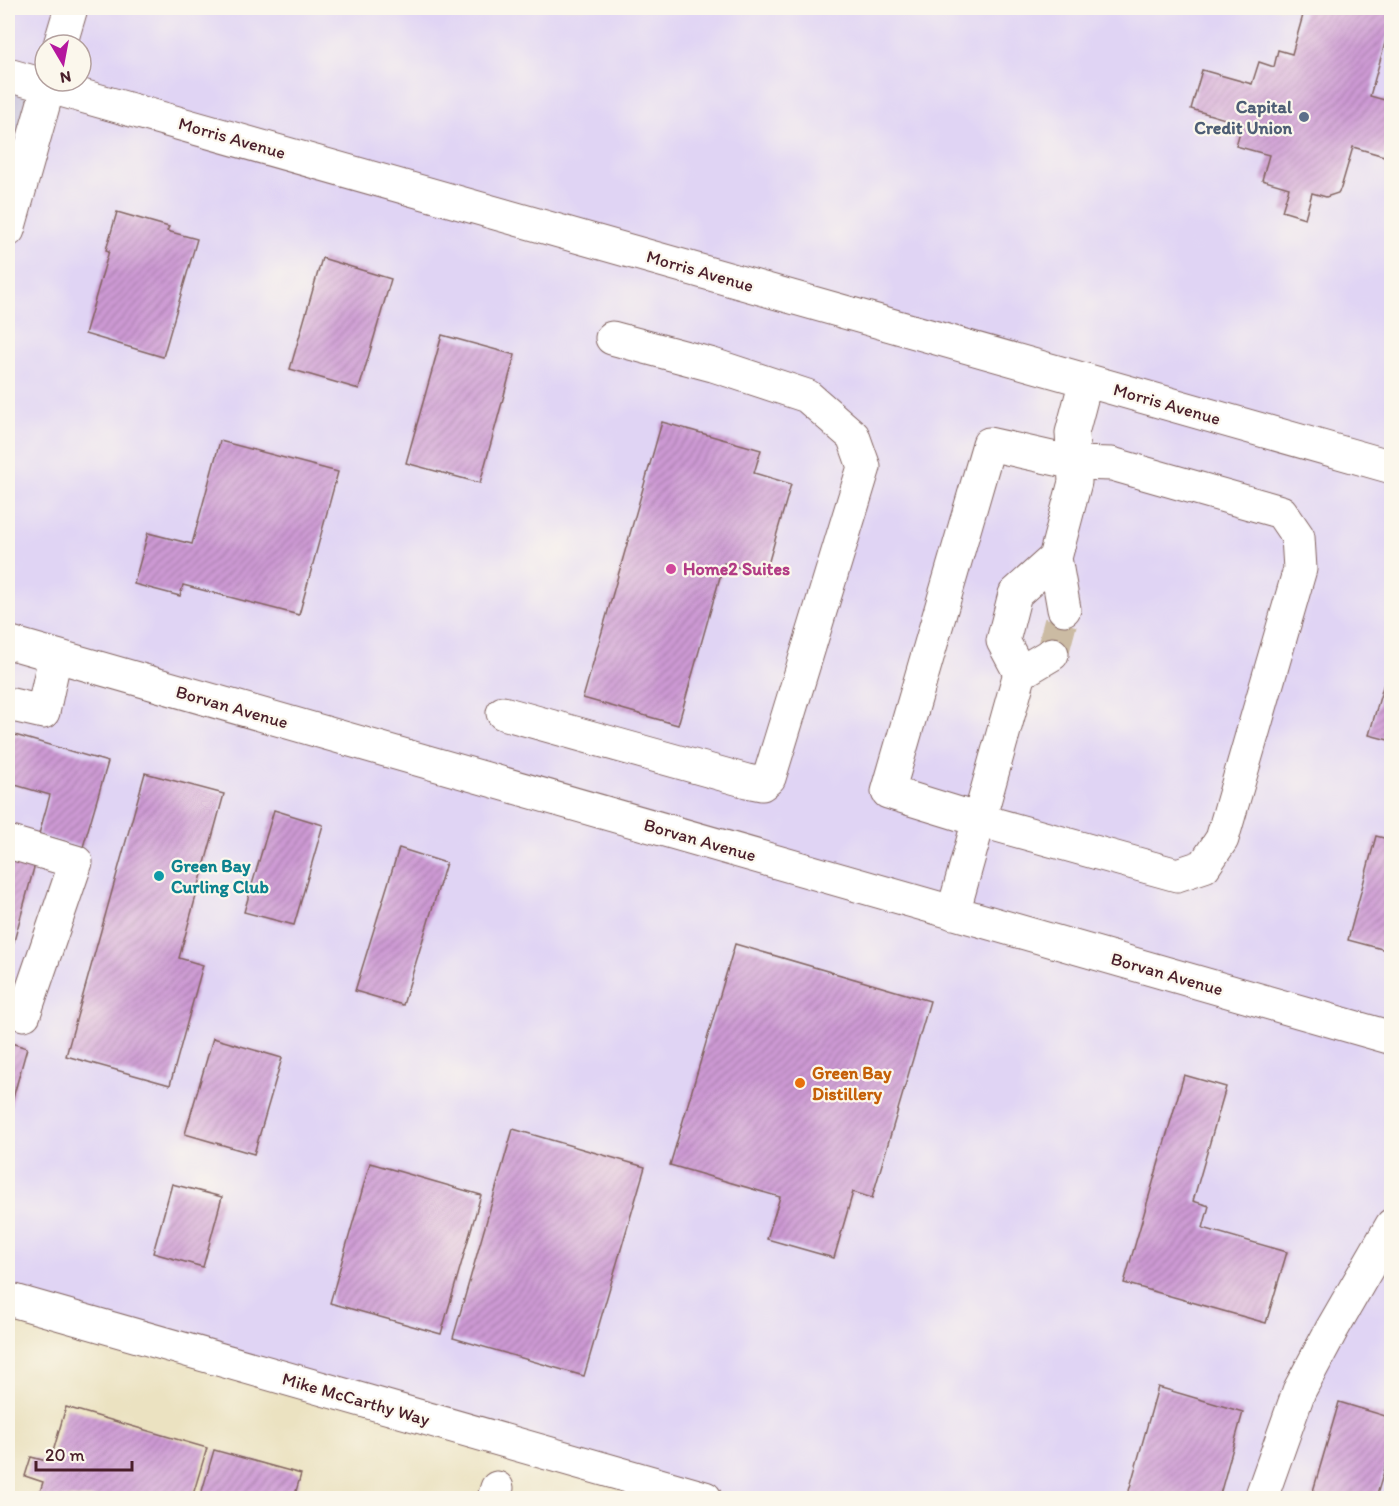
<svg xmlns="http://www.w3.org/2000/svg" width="1399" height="1506" font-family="Itim,sans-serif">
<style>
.built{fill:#e0d4f4;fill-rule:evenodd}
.industrial{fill:#c4c0db}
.building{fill:url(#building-hatch)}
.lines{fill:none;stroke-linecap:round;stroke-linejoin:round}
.minor-tunnel{stroke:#cbbba3;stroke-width:33;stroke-dasharray:33 16;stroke-linecap:butt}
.minor-casing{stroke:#826360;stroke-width:35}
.minor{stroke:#fff;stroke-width:33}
.service-dot{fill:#5c6f8a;stroke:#fbf7ec;stroke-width:2}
.hotel-dot{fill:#d1479c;stroke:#fbf7ec;stroke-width:2}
.culture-dot{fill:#0f9aa8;stroke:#fbf7ec;stroke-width:2}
.food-dot{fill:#e8710a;stroke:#fbf7ec;stroke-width:2}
.labels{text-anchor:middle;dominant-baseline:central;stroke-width:4.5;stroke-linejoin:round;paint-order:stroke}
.service-label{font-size:18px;font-weight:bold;fill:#4e5e75;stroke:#fbf7ec;text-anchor:end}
.street-label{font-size:18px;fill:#4a1f2b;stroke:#fbf7ec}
.hotel-label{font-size:18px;font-weight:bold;fill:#b23c85;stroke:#fbf7ec;text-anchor:start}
.culture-label{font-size:18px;font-weight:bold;fill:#0d838f;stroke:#fbf7ec;text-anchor:start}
.food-label{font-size:18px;font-weight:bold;fill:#c56008;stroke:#fbf7ec;text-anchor:start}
</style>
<defs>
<pattern id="building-hatch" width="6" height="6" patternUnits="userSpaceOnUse" patternTransform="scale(1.5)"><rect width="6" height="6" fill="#cd9ad4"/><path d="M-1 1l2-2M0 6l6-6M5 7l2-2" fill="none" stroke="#a87dac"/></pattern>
</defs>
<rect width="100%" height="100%" fill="#fbf7ec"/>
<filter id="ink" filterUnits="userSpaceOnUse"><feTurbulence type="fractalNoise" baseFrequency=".0167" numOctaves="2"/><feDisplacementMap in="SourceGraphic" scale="12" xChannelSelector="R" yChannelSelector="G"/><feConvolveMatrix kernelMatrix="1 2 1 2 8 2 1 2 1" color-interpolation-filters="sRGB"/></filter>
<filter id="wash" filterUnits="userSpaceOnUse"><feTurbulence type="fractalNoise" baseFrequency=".008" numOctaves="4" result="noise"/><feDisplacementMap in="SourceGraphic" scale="24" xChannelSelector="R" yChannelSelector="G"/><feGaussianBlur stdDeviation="1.35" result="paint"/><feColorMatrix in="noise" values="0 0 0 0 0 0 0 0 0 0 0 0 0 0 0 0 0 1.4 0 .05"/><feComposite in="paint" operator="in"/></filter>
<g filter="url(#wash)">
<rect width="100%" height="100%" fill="#ebe2c1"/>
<!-- built -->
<path class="built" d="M8,8H1391V1498H705L8,1299ZM45,45H81V81H45Z"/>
<!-- industrial -->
<path class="industrial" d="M8,75L48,86L8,230Z"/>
<g id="blocks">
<!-- building -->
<path class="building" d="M1305,8H1371L1378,9L1379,8H1392V32L1390,37L1387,36L1370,96L1392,102V130L1384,156L1353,147L1341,188L1338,193L1326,197L1312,193L1305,218L1282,211L1289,188L1262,180L1269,155L1236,146L1242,124L1191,109L1202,70L1252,84L1259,62L1274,67L1278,50L1292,54Z
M117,212L169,227L167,231L197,239L163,357L85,334L109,251L106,250Z
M322,258L391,279L359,389L290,369Z
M442,335L515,355L480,483L406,463Z
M662,422L761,450L754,473L791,484L765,575L724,563L678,725L583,698Z
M220,441L338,472L299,615L183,585L180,596L134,584L148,533L192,544Z
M1391,659H1392V741L1369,735Z
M8,733L108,762L83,847L39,834L50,795L8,783Z
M145,773L224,794L179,958L203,965L170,1085L66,1056Z
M274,810L323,825L294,925L244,912Z
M1376,836L1392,840V928L1386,950L1348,940Z
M399,848L446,863L403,1005L355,991Z
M8,856L35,864L10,956L8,955Z
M735,944L930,1001L872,1198L853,1192L834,1258L767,1239L780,1197L670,1165Z
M213,1038L282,1058L254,1154L185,1134Z
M8,1042L27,1048L8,1116Z
M1184,1075L1226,1087L1193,1201L1209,1206L1203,1228L1287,1252L1266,1323L1124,1283Z
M513,1129L645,1167L584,1376L453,1338Z
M370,1163L481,1195L441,1334L330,1303Z
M172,1184L222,1197L203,1267L153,1253Z
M1158,1387L1243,1412L1219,1498H1127Z
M1339,1402L1392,1418V1445L1376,1498H1311Z
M66,1407L207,1448L192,1498H38L43,1482L25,1476L31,1457L50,1462Z
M214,1450L301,1474L294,1498H200Z"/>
</g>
</g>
<g filter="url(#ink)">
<use href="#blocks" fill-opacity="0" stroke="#826360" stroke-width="1.5"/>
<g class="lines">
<!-- minor-tunnel -->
<path class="minor-tunnel" d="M1052,654L1064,609"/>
<!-- minor casing -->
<g class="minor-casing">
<path id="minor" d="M60,45L71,8
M8,75L1392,467
M8,230L50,81
M989,444L1074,463L1112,464L1281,512L1298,537L1300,569L1222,839L1204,866L1177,875L979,820L888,792Z
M1064,609L1055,558L1075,482L1072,433L1086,380
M8,642L1392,1038
M1020,673L1003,641L1015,594L1055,558
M8,704L43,712L55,656
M503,713L747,781L762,784L769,778L864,467L853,436L807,396L713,365L612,338
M8,842L76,862L24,1014L8,1010
M953,913L1020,673L1052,654
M8,1299L705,1498
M494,1498L497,1488
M1261,1498L1299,1391L1332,1329L1392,1225"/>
</g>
<!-- minor -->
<use href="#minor" class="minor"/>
</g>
</g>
<!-- markers -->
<circle class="service-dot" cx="1304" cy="117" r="6"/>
<circle class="hotel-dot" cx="671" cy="569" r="6"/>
<circle class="culture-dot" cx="159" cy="876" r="6"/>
<circle class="food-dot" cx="800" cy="1083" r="6"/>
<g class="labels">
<!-- service labels -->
<g class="service-label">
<text x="1292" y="107">Capital<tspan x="1292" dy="21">Credit Union</tspan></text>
</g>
<!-- street labels -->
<g class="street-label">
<text transform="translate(232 138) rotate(16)">Morris Avenue</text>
<text transform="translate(700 271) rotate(16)">Morris Avenue</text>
<text transform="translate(1167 404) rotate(16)">Morris Avenue</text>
<text transform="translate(232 707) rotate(16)">Borvan Avenue</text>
<text transform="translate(700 840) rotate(16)">Borvan Avenue</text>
<text transform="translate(1167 974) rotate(16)">Borvan Avenue</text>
<text transform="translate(356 1399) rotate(16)">Mike McCarthy Way</text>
</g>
<!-- hotel labels -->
<g class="hotel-label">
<text x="683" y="569">Home2 Suites</text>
</g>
<!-- culture labels -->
<g class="culture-label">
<text x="171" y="866">Green Bay<tspan x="171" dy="21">Curling Club</tspan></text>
</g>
<!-- food labels -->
<g class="food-label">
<text x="812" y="1073">Green Bay<tspan x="812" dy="21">Distillery</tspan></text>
</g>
</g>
<!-- margin -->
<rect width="1399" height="1506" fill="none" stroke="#fbf7ec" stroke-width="30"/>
<!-- north arrow -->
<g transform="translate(63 63) rotate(170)"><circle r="28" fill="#fbf7ec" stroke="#b4a19f" stroke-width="1.5"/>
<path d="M0-4.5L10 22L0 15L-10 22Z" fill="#b5179e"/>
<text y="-9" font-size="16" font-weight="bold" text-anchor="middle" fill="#4a1f2b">N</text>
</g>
<!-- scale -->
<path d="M36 1461v9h96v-9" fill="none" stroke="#4a1f2b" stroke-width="3"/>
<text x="45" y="1461" font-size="18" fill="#4a1f2b" stroke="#fbf7ec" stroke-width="4.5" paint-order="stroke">20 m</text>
</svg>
